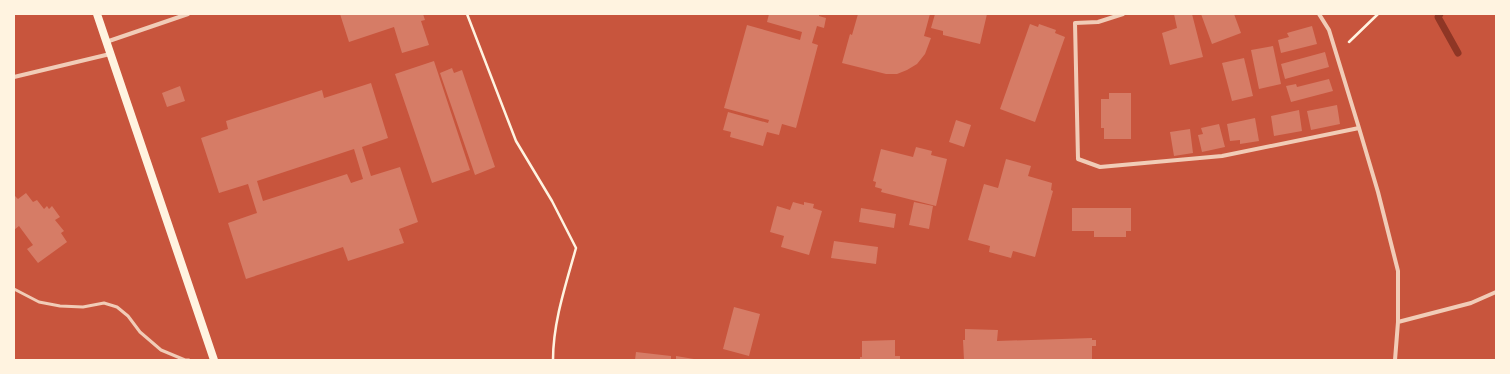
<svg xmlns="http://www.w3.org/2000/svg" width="1510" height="374" font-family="'Asap Condensed',sans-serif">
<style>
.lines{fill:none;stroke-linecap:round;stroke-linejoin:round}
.stream{stroke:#8f3625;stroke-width:7}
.building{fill:#d67c66;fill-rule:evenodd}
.path{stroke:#fff3e0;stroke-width:2.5}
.service{stroke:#f1ccb7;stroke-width:3}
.minor{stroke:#f1ccb7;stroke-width:4}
.secondary{stroke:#fff3e0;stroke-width:8}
</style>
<rect width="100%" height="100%" fill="#c8553d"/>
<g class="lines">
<!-- stream -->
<path class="stream" d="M1440,14L1438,17L1458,53"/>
</g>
<!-- building -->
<path class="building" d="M340,14H423L425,20L421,21L429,45L402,53L394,27L349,42Z
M769,14H819V16L826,18L824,28L817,26L812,43L818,45L796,128L782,124L779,135L767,132L763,146L730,137L731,132L723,130L728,112L768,123L769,120L724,108L747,25L800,40L802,32L767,22Z
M858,14H930L924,36L931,38L925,54L917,64L907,70L897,74H886L842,63L850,34L852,35Z
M935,14H987L980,44L943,35V31L931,28Z
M1174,14H1192L1203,57L1170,65L1162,33L1177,28Z
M1201,14H1234L1241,33L1212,44Z
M1030,24L1038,27L1039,24L1056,30L1055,33L1065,37L1035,122L1000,109Z
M1312,26L1317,44L1281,53L1278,40L1289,37L1287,33Z
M1273,46L1281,84L1259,89L1251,50Z
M1325,52L1329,67L1285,79L1281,64Z
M1244,58L1253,96L1232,101L1222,63Z
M434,61L470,170L432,183L395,74Z
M452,68L454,73L462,70L495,167L475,175L440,73Z
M1329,79L1333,91L1291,102L1286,86L1296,84L1297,87Z
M371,83L388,138L362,147L371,176L400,167L418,222L399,229L404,243L348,261L343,247L246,279L228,223L257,213L248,184L219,193L201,138L228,129L226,121L322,90L324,98ZM354,149L363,179L351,183L347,174L263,201L257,181Z
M180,86L185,101L167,107L162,93Z
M1109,93H1131V139H1104V128H1101V99H1109Z
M1337,105L1340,124L1311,130L1307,111Z
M1299,110L1302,131L1274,136L1271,116Z
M1255,118L1259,141L1240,144V140L1230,141L1227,124Z
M956,120L971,125L964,147L949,142Z
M1219,124L1225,147L1202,152L1198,135L1203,134L1201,128Z
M1190,129L1193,153L1174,156L1170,132Z
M916,147L932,151L931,155L947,159L936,206L881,192L882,189L875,187L876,182L873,181L881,149L913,157Z
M1006,159L1031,166L1028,176L1052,183L1051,190L1053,191L1035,257L1013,251L1011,258L989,252L990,246L968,240L984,184L998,188Z
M26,193L33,202L37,200L44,209L47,206L49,209L52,206L60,217L55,220L64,231L61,233L67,242L38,263L27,249L33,245L19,226L14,230V197L15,196L18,199Z
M793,202L804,205V202L814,204L813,208L822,211L809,255L781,247L784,236L770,232L777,206L790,210Z
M914,202L933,206L929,229L909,225Z
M861,208L896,214L894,228L859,222Z
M1072,208H1131V231H1126V237H1094V231H1072Z
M834,241L878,247L876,264L831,258Z
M734,307L760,314L749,356L723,349Z
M965,329L998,330L997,341L1092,338V340H1096V346H1092V360H964L963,340H965Z
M895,340V356H900V360H860V357H862V341Z
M636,352L671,356V360H635Z
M676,356L694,359V360H676Z"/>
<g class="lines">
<!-- path -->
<path class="path" d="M467,14L516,141L552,201L576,248C566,284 553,322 553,360
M1349,42L1378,14"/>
<!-- service -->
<path class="service" d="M14,289L39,302L60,306L83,307L104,303L117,307L128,316L140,332L161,350L185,360H189"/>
<!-- minor -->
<path class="minor" d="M1123,14L1098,22L1075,23L1078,159L1100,167L1222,156L1359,128
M1319,14L1329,30L1359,128L1378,192L1398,271V322L1395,360
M106,42L188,14
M14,77L110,54
M1398,322L1471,303L1496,292"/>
<!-- secondary -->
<path class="secondary" d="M97,14L214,360"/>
</g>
<!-- border -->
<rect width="1510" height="374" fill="none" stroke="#fff3e0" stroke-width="30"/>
</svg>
